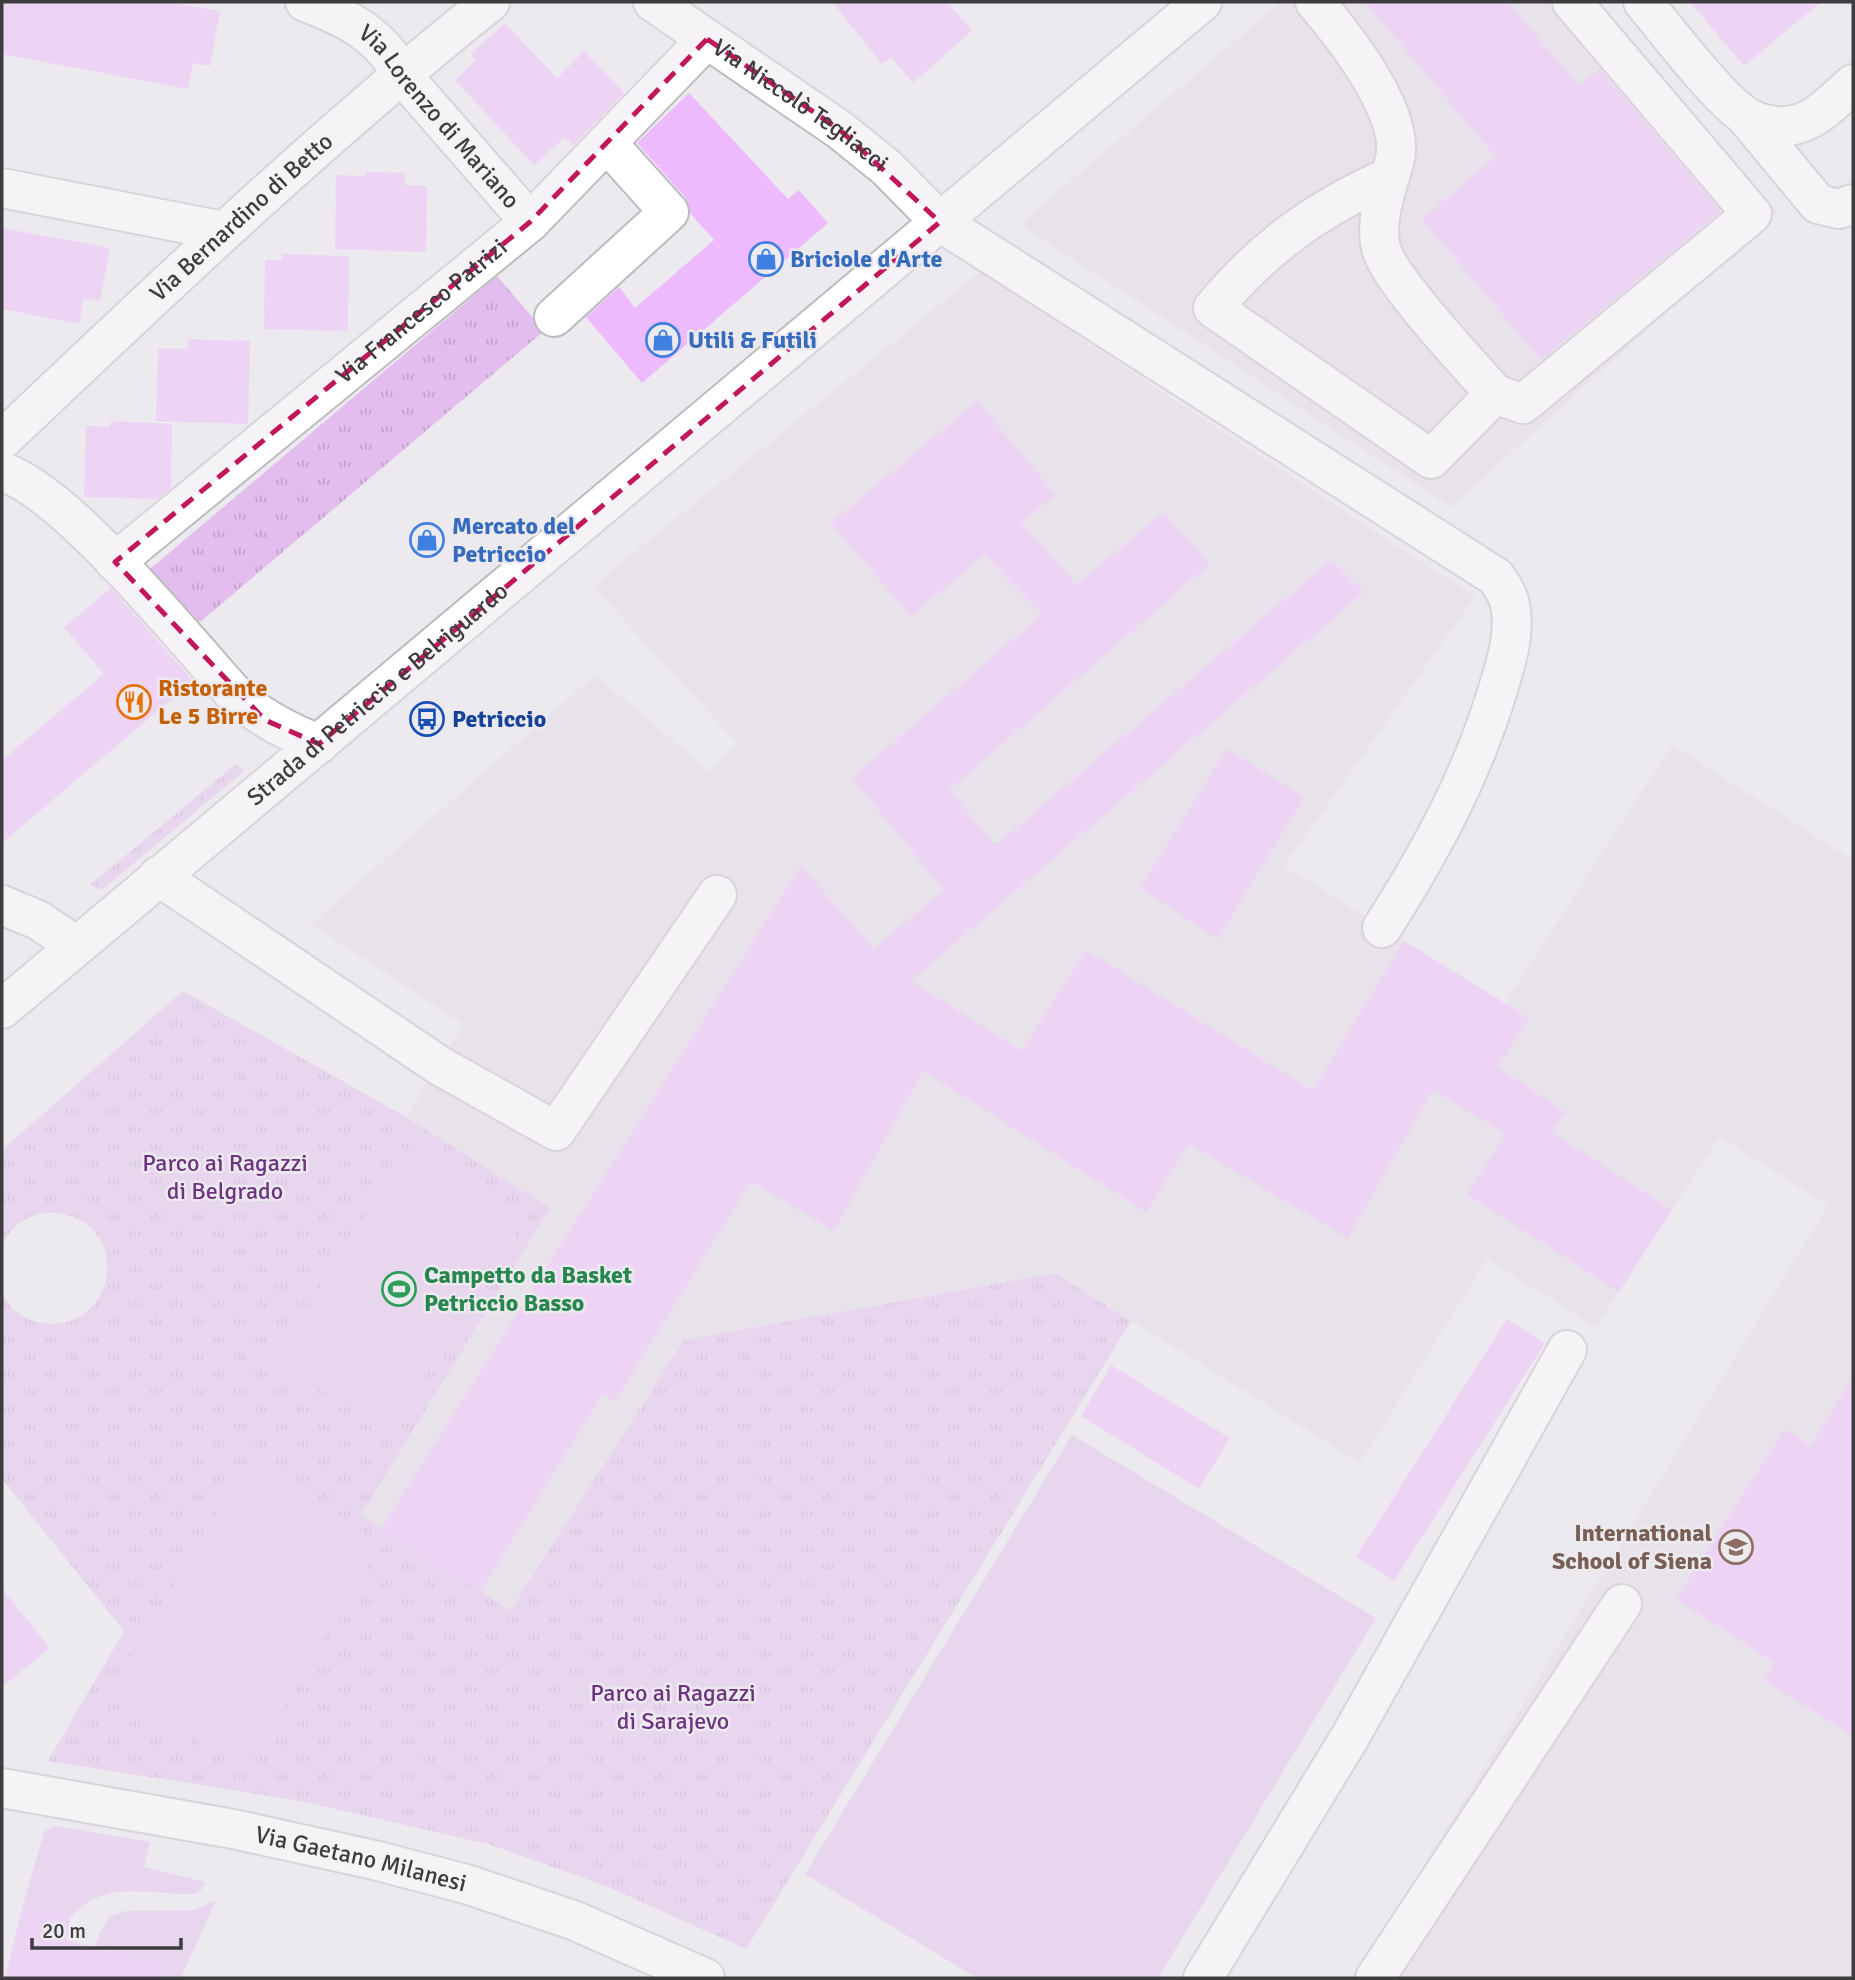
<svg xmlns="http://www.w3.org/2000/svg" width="1855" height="1980" font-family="Signika,sans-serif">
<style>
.built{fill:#e3dbe6}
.grass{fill:url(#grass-tufts)}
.garden{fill:#e2bdee}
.building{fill:#edbafd}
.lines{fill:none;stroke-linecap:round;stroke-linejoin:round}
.minor-casing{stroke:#bebbbf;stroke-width:42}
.minor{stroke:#fff;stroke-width:38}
.marked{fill:none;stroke:#c2185b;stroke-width:5;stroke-dasharray:14 9;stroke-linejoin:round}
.labels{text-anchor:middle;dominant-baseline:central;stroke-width:5;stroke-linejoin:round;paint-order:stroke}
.street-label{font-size:24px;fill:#3e3c3e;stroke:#edeaef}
.shop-label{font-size:24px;font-weight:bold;fill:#366cbe;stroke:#edeaef;text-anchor:start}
.food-label{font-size:24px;font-weight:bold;fill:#c56008;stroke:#edeaef;text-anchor:start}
.transit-label{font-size:24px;font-weight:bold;fill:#164399;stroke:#edeaef;text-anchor:start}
.park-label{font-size:24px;fill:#6e3380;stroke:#edeaef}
.leisure-label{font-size:24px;font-weight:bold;fill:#27864d;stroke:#edeaef;text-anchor:start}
.education-label{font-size:24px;font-weight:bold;fill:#785e54;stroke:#edeaef;text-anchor:end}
</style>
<defs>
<pattern id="grass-tufts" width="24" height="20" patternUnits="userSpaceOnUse" patternTransform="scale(1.75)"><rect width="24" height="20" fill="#e2bdee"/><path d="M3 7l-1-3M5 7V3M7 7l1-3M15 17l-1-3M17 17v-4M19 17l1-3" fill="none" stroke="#c3a3cd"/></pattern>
</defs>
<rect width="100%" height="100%" fill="#edeaef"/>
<!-- built -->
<path class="built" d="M1281,2H1600L1777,212L1451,507L1020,224Z
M980,272L1475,597L1284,866L1505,1003L1672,745L1853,860V1978H1355L1828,1206L1720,1136L1596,1327L1487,1259L1360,1463L1055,1273L684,1340L510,1612L361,1516L550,1208L406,1117L464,1025L311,924L595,675L709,771L721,762L737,743L593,586Z"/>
<!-- grass -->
<path class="grass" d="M497,276L544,331L200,622L150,569Z
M236,764L244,771L102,890L90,885Z
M183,991L406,1117L550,1208L361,1515L510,1611L684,1340L1055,1273L1131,1321L746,1949L606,1886L488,1844L296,1800L48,1761L124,1631L2,1479V1292C7,1306 22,1319 37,1322C118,1339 136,1219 54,1213C32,1211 12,1225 2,1244V1150Z"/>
<!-- garden -->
<path class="garden" d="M412,1145L526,1218L387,1433L273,1360Z
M1072,1435L1376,1618L1158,1978H977L805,1874Z
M247,1462L381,1543L246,1770L112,1690Z
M55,1826L150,1842L144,1867L205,1882L202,1889L195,1894C150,1895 104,1878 71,1917L23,1905L44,1832Z
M216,1900L181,1978H137L142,1959L95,1947L101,1930L110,1917L125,1911L194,1910Z"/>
<!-- building -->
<path class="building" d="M2,2H167L220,11L210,66L193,63L188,89L2,54Z
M832,2H948L972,31L913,83L891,57L882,64Z
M1365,2H1508L1579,86L1600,69L1721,211L1541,360L1422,219L1496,157Z
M1690,2H1821L1744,66Z
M505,23L557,78L584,51L624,93L573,146L565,137L534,165L455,80L476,60L471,54Z
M689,93L788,199L799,190L828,223L642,383L586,317L619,287L635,308L714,240L690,213L685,197L637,143Z
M366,172L405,173V185L427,186L426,252L335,249L336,175L365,176Z
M2,228L110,248L100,301L84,298L79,324L2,309Z
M282,254L349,256L348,331L264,329L265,260H282Z
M188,339L250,341L248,424L156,421L158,349H188Z
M977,401L1056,495L1021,523L1077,585L1163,512L1210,564L949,790L996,845L1331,560L1364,592L911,981L1022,1051L1086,950L1313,1091L1404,941L1529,1018L1498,1067L1565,1112L1551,1132L1672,1210L1619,1292L1467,1194L1506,1134L1433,1090L1348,1238L1189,1144L1146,1212L923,1071L834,1231L751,1181L615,1401L603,1393L480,1592L381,1529L801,866L874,949L944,890L852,778L1042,614L984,555L911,616L831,523Z
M111,421L172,424L171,488L158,499L84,497L86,426L110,427Z
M111,588L193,681L2,843V760L104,674L64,627Z
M1227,749L1304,797L1218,939L1140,888Z
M1507,1319L1545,1343L1394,1581L1356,1557Z
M1111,1365L1230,1438L1199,1489L1081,1416Z
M1853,1378V1736L1764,1680L1775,1663L1676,1599L1785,1429L1810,1446Z
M2,1589L50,1648L2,1687Z
M23,1905L71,1917L66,1940L162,1964L160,1978H5Z"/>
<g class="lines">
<!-- minor casing -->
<g class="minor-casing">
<g id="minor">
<path id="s1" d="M305,2C345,17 381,34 401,74L530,222"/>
<path id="s2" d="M653,2L840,130L887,168L940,222L1496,577C1502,586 1508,594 1510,605C1516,633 1506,663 1498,689C1472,776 1431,851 1382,928"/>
<path d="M1315,2C1344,36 1405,113 1395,159C1388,186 1374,219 1381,248C1388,279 1470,365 1495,394L1431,459L1213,308C1264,247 1317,209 1389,177"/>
<path d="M1643,2C1666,29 1721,103 1749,118C1764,126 1784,129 1801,123C1821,116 1838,97 1853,84"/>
<path d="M1746,117L1818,204L1839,209L1853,204"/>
<path d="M2,188L223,231"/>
<path d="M554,317L669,212L607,143"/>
<path d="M1495,394L1523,404L1752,214L1572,2"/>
<path id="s3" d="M2,440C161,289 319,139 490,2"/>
<path d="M2,472C64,489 188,643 236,696C261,718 287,732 319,744"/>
<path id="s4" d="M115,562L530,222L707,39"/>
<path d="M158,876L440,1066L556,1131L717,895"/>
<path d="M2,905L38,920L75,945"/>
<path id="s5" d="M2,1009L1202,2"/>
<path id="s6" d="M2,1788L233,1829L374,1860L466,1884L573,1920L705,1978"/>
<path d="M1203,1978L1350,1737L1567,1350"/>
<path d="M1375,1978L1622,1604"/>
</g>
</g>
<!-- minor -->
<use href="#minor" class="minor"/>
</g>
<!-- marked area -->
<path d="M0 0H1855V1980H0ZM707,39L840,130L940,222L319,744L265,720L115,562L530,222Z" fill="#edeaef" fill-opacity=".55" fill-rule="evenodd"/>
<path class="marked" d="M707,39L840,130L940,222L319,744L265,720L115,562L530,222Z"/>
<!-- icons -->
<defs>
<g id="shop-ring" transform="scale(1.75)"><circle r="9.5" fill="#edeaef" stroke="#3f7fe0" stroke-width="1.5"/><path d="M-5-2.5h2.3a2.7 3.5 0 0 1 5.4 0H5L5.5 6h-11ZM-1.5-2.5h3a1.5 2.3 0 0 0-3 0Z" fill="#3f7fe0"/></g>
<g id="restaurant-ring" transform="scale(1.75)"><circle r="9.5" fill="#edeaef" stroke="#e8710a" stroke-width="1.5"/><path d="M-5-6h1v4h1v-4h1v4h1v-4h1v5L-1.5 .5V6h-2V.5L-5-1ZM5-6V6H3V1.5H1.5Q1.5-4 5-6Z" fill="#e8710a"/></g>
<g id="bus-ring" transform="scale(1.75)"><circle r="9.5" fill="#edeaef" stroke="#1a4fb4" stroke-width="1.5"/><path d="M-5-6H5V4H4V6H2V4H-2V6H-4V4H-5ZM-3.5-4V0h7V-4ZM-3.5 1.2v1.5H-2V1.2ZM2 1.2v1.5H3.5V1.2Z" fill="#1a4fb4"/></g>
<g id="stadium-ring" transform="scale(1.75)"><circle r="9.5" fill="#edeaef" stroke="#2e9e5b" stroke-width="1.5"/><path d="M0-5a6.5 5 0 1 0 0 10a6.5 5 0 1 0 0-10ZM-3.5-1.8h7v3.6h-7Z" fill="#2e9e5b"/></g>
<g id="school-ring" transform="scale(1.75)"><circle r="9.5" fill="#edeaef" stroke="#8d6e63" stroke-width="1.5"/><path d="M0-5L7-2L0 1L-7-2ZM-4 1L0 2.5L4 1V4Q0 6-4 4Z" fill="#8d6e63"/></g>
</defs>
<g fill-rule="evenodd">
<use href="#shop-ring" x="766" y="259"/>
<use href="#shop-ring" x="663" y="340"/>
<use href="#shop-ring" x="427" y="540"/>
<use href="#restaurant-ring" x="134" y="702"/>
<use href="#bus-ring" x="427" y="719"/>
<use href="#stadium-ring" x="399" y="1289"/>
<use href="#school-ring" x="1736" y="1547"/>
</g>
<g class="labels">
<!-- street labels -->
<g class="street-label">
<text stroke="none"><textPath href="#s2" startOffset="180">Via Niccolò Tegliacci</textPath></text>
<text stroke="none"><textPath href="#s1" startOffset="180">Via Lorenzo di Mariano</textPath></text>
<text stroke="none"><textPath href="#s3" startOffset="327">Via Bernardino di Betto</textPath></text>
<text stroke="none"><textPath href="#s4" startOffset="396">Via Francesco Patrizi</textPath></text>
<text stroke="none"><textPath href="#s5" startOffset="490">Strada di Petriccio e Belriguardo</textPath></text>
<text stroke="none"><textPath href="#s6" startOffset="366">Via Gaetano Milanesi</textPath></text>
</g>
<!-- shop labels -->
<g class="shop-label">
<text x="790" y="259">Briciole d'Arte</text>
<text x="688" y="340">Utili &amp; Futili</text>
<text x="452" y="526">Mercato del<tspan x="452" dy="28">Petriccio</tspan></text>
</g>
<!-- food labels -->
<g class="food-label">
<text x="158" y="688">Ristorante<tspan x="158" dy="28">Le 5 Birre</tspan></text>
</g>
<!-- transit labels -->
<g class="transit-label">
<text x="452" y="719">Petriccio</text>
</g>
<!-- park labels -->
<g class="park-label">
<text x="225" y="1163">Parco ai Ragazzi<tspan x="225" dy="28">di Belgrado</tspan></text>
<text x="673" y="1693">Parco ai Ragazzi<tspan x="673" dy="28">di Sarajevo</tspan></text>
</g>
<!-- leisure labels -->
<g class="leisure-label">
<text x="424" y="1275">Campetto da Basket<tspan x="424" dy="28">Petriccio Basso</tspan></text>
</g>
<!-- education labels -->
<g class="education-label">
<text x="1712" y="1533">International<tspan x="1712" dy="28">School of Siena</tspan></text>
</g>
</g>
<!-- border -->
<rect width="1855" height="1980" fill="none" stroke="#3e3c3e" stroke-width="7"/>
<!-- scale -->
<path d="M32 1938v10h149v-10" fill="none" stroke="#3e3c3e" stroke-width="3.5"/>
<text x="42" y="1938" font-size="21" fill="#3e3c3e" stroke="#edeaef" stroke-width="5" paint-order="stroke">20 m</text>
</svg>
